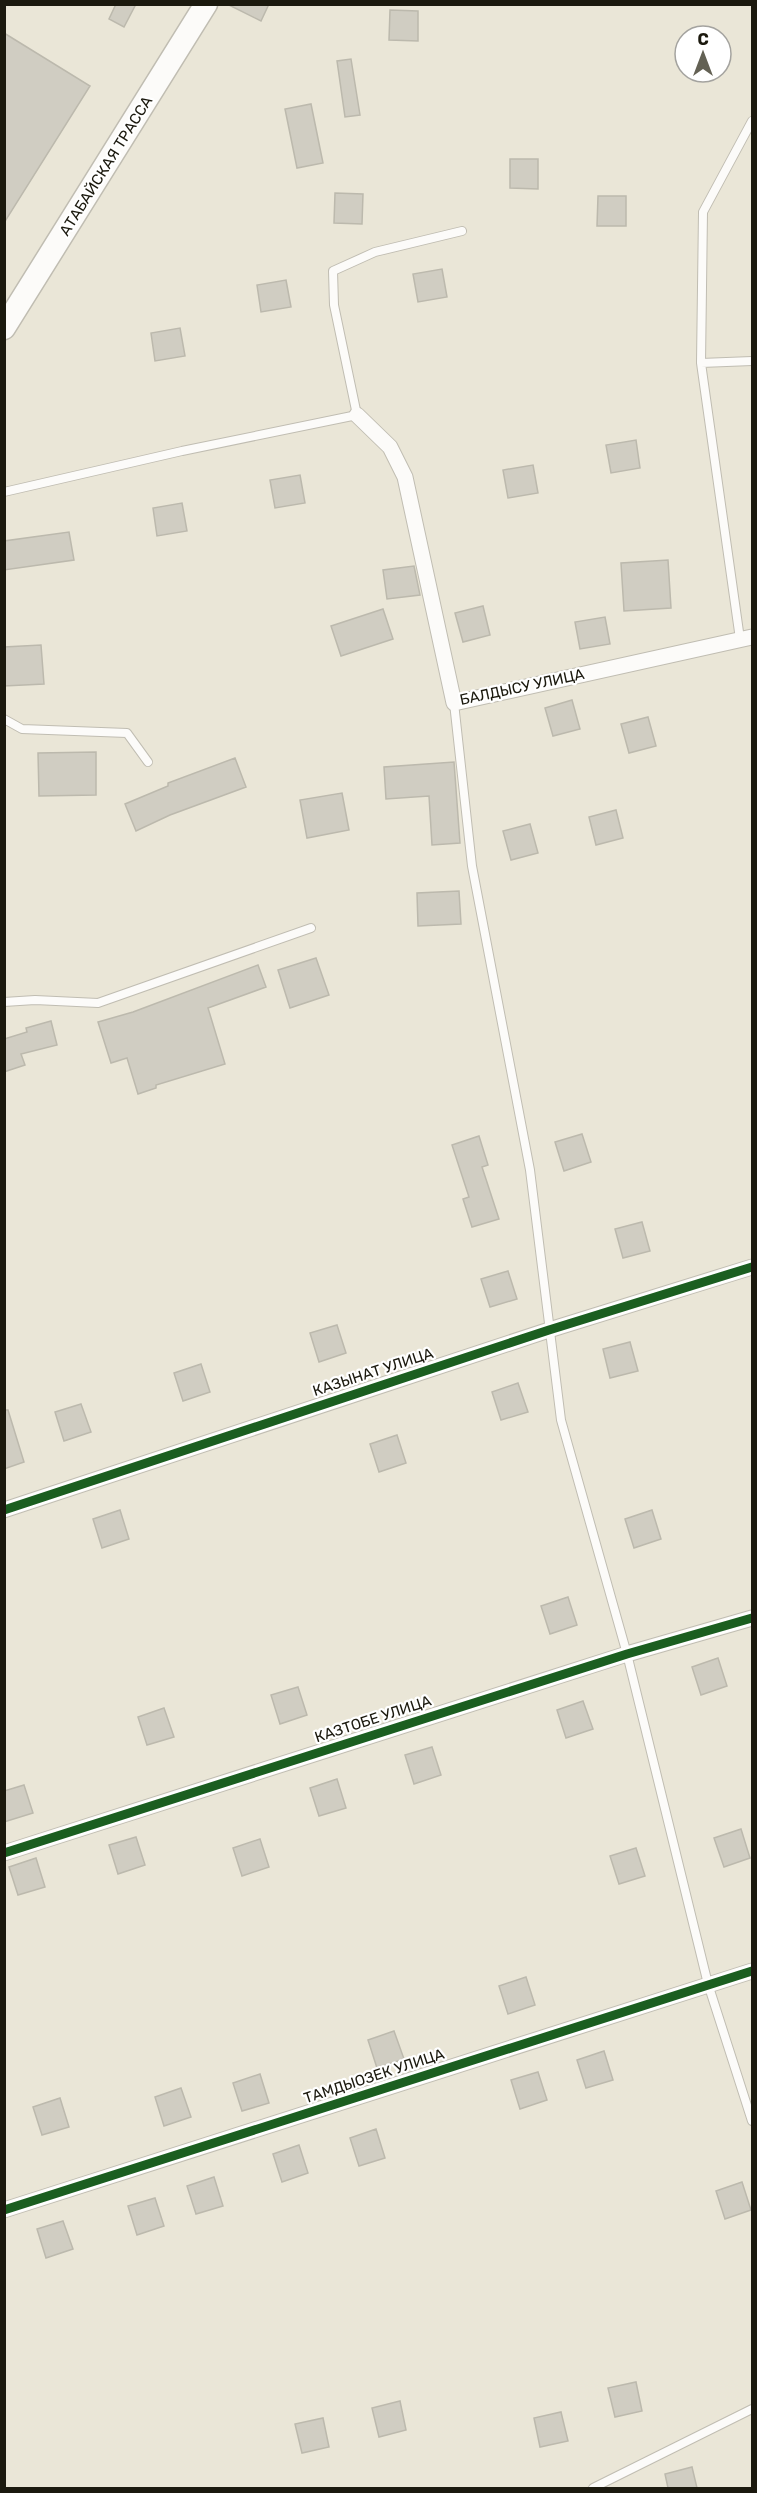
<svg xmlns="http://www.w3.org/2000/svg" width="757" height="2493" font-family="Rubik,sans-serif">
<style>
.building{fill:#d0cdc2;stroke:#bcb9ad;stroke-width:1.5}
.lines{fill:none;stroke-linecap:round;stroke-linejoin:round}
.service-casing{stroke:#c0bdb2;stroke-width:10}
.minor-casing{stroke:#c0bdb2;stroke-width:17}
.secondary-casing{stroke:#c0bdb2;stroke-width:25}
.service{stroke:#fcfbf9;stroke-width:8}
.minor{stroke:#fcfbf9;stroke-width:15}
.secondary{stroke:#fcfbf9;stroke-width:22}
.cycleway-casing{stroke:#fff;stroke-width:13}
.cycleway{stroke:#1b5e20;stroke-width:9}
.labels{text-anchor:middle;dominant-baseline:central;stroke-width:4.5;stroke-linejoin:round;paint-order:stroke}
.street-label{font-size:15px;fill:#1b190e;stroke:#fff}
</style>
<rect width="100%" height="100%" fill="#eae6d7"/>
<!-- building -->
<path class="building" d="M116,4H136L124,27L109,19Z
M227,4H269L261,21Z
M390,10L418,11V41L389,40Z
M4,33L90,86L4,223Z
M351,59L360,115L345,117L337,61Z
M311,104L323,163L297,168L285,109Z
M510,159H538V189L510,188Z
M335,193L363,194L362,224L334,223Z
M598,196H626V226H597Z
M442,269L447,297L418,302L413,274Z
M286,280L291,307L261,312L257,285Z
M180,328L185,356L155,361L151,333Z
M636,440L640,468L611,473L606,445Z
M533,465L538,493L508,498L503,470Z
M300,475L305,503L275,508L270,480Z
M182,503L187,531L157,536L153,508Z
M69,532L74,560L4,570V541Z
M668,560L671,608L624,611L621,563Z
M414,566L420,595L387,599L383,570Z
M483,606L490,635L463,642L455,613Z
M383,609L393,639L341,656L331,626Z
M605,617L610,644L580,649L575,622Z
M41,645L44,684L4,686V647Z
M572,700L580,729L553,736L545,708Z
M648,717L656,746L629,753L621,724Z
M96,752V795L39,796L38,753Z
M235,758L246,787L170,815L136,831L125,804L168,786V783Z
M454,762L460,843L432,845L429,796L386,799L384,767Z
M342,793L349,830L307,838L300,800Z
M616,810L623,838L596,845L589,817Z
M530,824L538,853L511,860L503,831Z
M459,891L461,924L418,926L417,893Z
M316,958L329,995L290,1008L278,970Z
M258,965L266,987L208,1008L225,1064L156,1085V1088L138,1094L127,1058L111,1063L98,1022L133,1012Z
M51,1021L57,1045L21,1054L25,1065L4,1072V1039L27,1032L26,1028Z
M582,1134L591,1162L564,1171L555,1142Z
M479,1136L488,1165L482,1167L499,1219L472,1227L463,1199L469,1197L452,1145Z
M642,1222L650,1251L623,1258L615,1229Z
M508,1271L517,1299L490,1307L481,1279Z
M337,1325L346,1353L319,1362L310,1333Z
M630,1342L638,1371L610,1378L603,1349Z
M201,1364L210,1392L183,1401L174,1373Z
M518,1383L528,1412L501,1420L492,1392Z
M81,1404L91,1432L64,1441L55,1412Z
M4,1410H8L24,1462L4,1469Z
M397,1435L406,1463L379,1472L370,1444Z
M120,1510L129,1539L102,1548L93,1519Z
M652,1510L661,1539L634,1548L625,1519Z
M568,1597L577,1625L550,1634L541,1606Z
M718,1658L727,1686L701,1695L692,1667Z
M298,1687L307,1715L280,1724L271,1695Z
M583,1701L593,1729L566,1738L557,1710Z
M164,1708L174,1737L147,1745L138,1717Z
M432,1747L441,1775L414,1784L405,1755Z
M337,1779L346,1808L319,1816L310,1788Z
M24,1785L33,1813L4,1822V1791Z
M741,1829L750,1858L724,1867L714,1838Z
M136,1837L145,1865L118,1874L109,1845Z
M260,1839L269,1867L242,1876L233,1848Z
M636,1848L645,1876L619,1884L610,1856Z
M36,1858L45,1887L18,1895L9,1867Z
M526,1977L535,2005L508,2014L499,1986Z
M394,2031L404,2059L377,2068L368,2040Z
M604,2051L613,2080L586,2088L577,2060Z
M538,2072L547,2100L520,2109L511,2080Z
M260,2074L269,2103L242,2111L233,2083Z
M181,2088L191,2117L164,2126L155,2097Z
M60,2098L69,2127L42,2135L33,2107Z
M376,2129L385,2158L359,2166L350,2138Z
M299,2145L308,2173L282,2182L273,2154Z
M214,2177L223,2206L196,2214L187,2186Z
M742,2182L751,2210L725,2219L716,2191Z
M155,2198L164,2226L137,2235L128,2206Z
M63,2221L73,2249L46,2258L37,2229Z
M636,2382L642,2411L615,2417L608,2388Z
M400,2401L406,2430L379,2437L372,2408Z
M561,2412L568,2441L540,2447L534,2418Z
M323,2418L329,2447L302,2453L295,2424Z
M692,2467L697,2488H668L665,2474Z"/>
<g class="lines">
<!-- service casing -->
<g class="service-casing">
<path id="service" d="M701,363L752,361
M4,492L182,451L357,415L334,305L333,271L375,252L462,231
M740,639L701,363L703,212L752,121
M454,703L472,866L530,1170L561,1420L627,1654L708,1984L752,2121
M4,719L22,729L127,733L148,762
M4,1002L35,1000L98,1003L311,928
M593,2488L752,2409"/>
</g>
<!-- minor casing -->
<g class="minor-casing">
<path id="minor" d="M357,415L390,447L405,477L454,703L752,637
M4,1510L549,1330L752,1267
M4,1853L627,1654L752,1618
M4,2210L752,1971"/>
</g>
<!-- secondary casing -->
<g class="secondary-casing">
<path id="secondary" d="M4,328L206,4"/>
</g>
<!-- service -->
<use href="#service" class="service"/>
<!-- minor -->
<use href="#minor" class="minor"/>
<!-- secondary -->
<use href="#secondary" class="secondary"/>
<!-- cycleway casing -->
<g class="cycleway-casing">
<path id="cycleway" d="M4,1510L549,1330L752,1267
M4,1853L627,1654L752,1618
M4,2210L752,1971"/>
</g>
<!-- cycleway -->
<use href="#cycleway" class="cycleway"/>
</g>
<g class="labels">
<!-- street labels -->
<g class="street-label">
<text transform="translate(106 166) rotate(-58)">АТАБАЙСКАЯ ТРАССА</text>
<text transform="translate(522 687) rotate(-12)">БАЛДЫСУ УЛИЦА</text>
<text transform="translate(373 1372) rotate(-18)">КАЗЫНАТ УЛИЦА</text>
<text transform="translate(373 1719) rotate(-18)">КАЗТОБЕ УЛИЦА</text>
<text transform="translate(374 2076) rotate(-18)">ТАМДЫОЗЕК УЛИЦА</text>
</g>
</g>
<!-- border -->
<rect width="757" height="2493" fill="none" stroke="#1b190e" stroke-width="12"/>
<!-- north arrow -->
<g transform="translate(703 54)"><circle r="28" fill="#ffffff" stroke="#a4a39f" stroke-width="1.5"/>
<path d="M0-4.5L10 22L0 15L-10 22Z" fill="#636154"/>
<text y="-9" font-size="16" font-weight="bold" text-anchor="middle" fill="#1b190e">С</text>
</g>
</svg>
